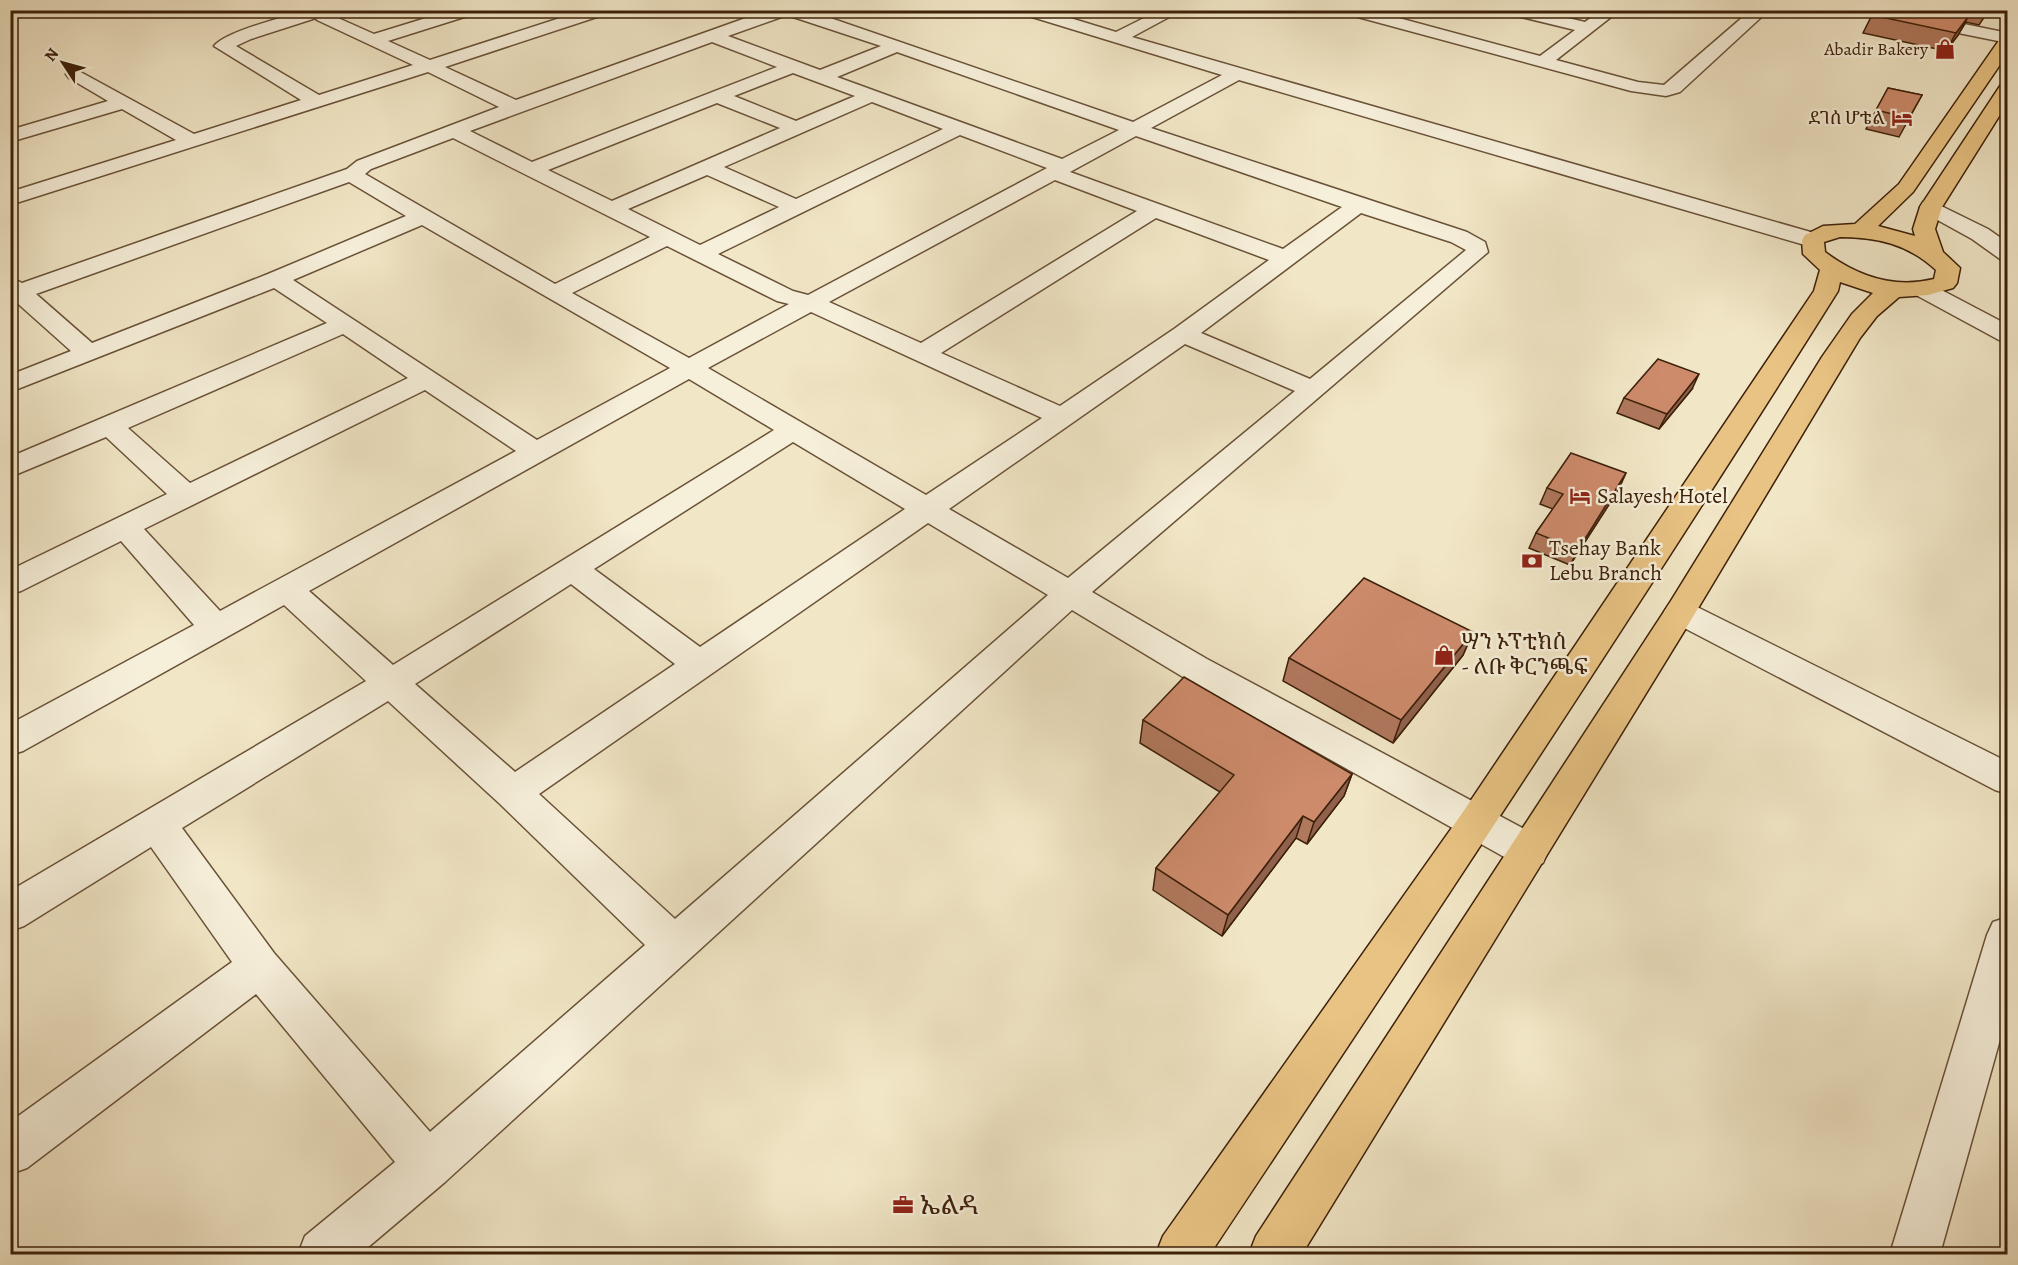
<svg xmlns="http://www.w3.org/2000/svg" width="2018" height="1265" font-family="Alegreya,'Noto Serif Ethiopic',serif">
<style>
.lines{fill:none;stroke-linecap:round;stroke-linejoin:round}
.minor-casing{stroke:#6a5238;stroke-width:3}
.major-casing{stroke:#3d2009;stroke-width:3}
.minor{fill:#f6efda;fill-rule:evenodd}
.major{fill:#e8c383;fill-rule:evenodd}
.wall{fill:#b0785d;stroke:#3d2009;stroke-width:1.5}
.shaded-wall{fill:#90614c;stroke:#3d2009;stroke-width:1.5}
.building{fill:#cd8b6c;stroke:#3d2009;stroke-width:1.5}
.labels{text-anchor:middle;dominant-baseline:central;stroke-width:5;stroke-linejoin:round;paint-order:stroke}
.far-poi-label{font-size:18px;fill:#3d2009;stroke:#f6efda;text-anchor:end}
.poi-label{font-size:22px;fill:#3d2009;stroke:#f6efda;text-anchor:start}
.near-poi-label{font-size:27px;fill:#3d2009;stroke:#f6efda;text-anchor:start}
</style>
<rect width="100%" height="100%" fill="#f1e6c6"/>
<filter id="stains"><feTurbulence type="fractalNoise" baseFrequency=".00333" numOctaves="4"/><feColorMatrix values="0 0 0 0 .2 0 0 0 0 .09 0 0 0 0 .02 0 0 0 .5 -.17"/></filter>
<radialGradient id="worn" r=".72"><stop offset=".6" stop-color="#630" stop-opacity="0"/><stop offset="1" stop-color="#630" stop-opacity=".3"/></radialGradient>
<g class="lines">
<!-- minor casing -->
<g class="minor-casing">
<path id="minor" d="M306,10H327L329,14L374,34L452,10H479L477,13L388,41L430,60L585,10H611L609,13L445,67L516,100L768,10H807L1133,122L1222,75L1019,13L1017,10H1044L1116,32L1160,10H1182L1132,37L1821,235L1824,240L1821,245L1813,247L1805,245L1239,80L1151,128L1467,232L1485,242L1488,252L1092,592L1207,659L1543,839L1548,851L1543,863L1529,868L1515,863L1183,677L1072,610L445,1182L360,1254H298L305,1236L395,1162L256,994L27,1168L10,1174V1122L232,962L151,847L24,926L10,931V891L366,681L284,605L23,751L10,755V724L194,625L121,541L21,591L10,594V570L167,494L106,437L10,477V457L327,323L274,288L10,392V375L71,351L15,301L10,302V277L22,283L347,169L357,161L499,107L428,72L10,205V192L176,140L122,109L10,142V130L108,101L69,78L66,74L69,70L75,69L194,134L301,100L214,46C226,31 286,17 306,10ZM787,15L881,46L820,70L728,36ZM316,18L317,20L413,65L319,95L236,46L251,39ZM712,42L777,67L532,162L470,131ZM897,52L1119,130L1062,159L837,77ZM793,73L855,96L796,121L734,96ZM872,102L943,129L796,199L724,167ZM717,103L780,128L612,201L548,170ZM960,135L1047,168L808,295L793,291L718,254ZM1136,136L1342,207L1283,249L1070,172ZM453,138L650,237L555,284L365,174L371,169ZM707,175L779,207L700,245L628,209ZM1055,180L1137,211L921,343L829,302ZM349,182L406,216L268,274L92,343L36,294ZM1361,213L1451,242L1466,250L1310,379L1201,333ZM1156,218L1269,260L1174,329L1060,406L941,353ZM422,225L670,368L537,440L293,280ZM667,246L777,301L789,304L689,358L572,293ZM811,312L1042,418L926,495L708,368ZM343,334L408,378L190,483L128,428ZM1185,344L1295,391L1068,578L949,509ZM689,379L774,430L393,665L309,591ZM425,390L516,451L220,611L144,529ZM793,442L905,509L700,647L594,569ZM928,523L1048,595L675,919L539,794ZM571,584L675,664L515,772L415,684ZM388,701L500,804L645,945L430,1132L274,953L182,828Z
M1341,10H1369L1540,56L1575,30L1505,13L1503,10H1534L1585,22L1601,10H1620L1556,60L1638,82L1664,85L1751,10H1769L1680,92L1666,96L1631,91L1343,13Z
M1861,10H1896L2008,33V43L1869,15Z
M1931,201L1988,229L2008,243V261L2000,259L1972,239L1923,212L1920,207L1923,202Z
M1924,283L1932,285L2008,325V342L1999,340L1916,295L1912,290L1916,285Z
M1680,601L1691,604L2008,762V794L1995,790L1669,620L1664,612L1669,604Z
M2008,917V1011L1940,1254H1890L1987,935L1993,922Z"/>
</g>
<!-- major casing -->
<g class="major-casing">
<path id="major" d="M2008,35V53L1913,192L1878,226L1915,236L1913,229L1920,207L2002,83L2008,82V102L1942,207L1935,229L1943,252L1960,268L1957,283L1953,288L1928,295L1899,297L1877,316L1860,338L1691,620L1302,1254H1249L1256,1236L1669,604L1822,357L1852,314L1873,293L1840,282L1838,291C1634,616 1422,935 1210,1254H1156L1163,1236L1463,812L1814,291L1820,270L1803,254L1802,240L1805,235L1823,226L1855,224L1899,184L2002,36ZM1840,237C1877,237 1908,244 1936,270L1934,279C1894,289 1857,276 1825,252L1824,242Z"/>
</g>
<!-- minor -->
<use href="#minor" class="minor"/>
<!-- major -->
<use href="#major" class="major"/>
</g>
<!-- wall -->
<path class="wall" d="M1876,10H1989L1979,25L1966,22L1958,35L1946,51L1863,33L1872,15Z
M1888,88L1922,95L1899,137L1866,129Z
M1692,389L1659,429L1617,413L1624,398Z
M1547,488L1619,489L1570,565L1529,548L1536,533L1553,509L1540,504Z
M1473,632L1463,655L1393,743L1283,681L1289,658Z
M1143,720L1352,774L1344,796L1307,844L1296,838L1222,936L1153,890L1156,868L1220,792L1140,743Z"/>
<!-- shaded-wall -->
<path class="shaded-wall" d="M1968,17L1958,35L1946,51L1956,33Z
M1699,374L1692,389L1659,429L1667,414Z
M1626,473L1619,489L1570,565L1578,550Z
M1473,632L1463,655L1393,743L1401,720Z
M1352,774L1344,796L1307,844L1314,822Z
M1303,816L1296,838L1222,936L1228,915Z"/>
<!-- building -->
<path class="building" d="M1876,10H1932L1968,17L1956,33L1872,15Z
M1888,88L1922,95L1909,118L1876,110Z
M1658,359L1699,374L1667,414L1624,398Z
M1571,453L1626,473L1578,550L1536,533L1563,494L1547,488Z
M1364,578L1473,632L1401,720L1289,658Z
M1184,677L1352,774L1314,822L1303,816L1228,915L1156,868L1234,775L1143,720Z"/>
<!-- icons -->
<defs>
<g id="shop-bare" transform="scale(1.62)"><path d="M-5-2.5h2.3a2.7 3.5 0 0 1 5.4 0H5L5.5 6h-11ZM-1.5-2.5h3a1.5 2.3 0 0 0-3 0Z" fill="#8f2418" stroke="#f6efda" stroke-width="2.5" paint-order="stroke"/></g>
<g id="hotel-bare" transform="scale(1.62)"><path d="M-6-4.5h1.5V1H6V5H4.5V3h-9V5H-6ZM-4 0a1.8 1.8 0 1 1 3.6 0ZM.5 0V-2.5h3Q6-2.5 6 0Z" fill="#8f2418" stroke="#f6efda" stroke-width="2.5" paint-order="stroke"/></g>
<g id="bank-bare" transform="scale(1.62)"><path d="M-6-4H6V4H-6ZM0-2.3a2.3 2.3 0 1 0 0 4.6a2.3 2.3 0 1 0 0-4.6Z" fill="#8f2418" stroke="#f6efda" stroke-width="2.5" paint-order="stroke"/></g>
<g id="office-bare" transform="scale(1.62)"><path d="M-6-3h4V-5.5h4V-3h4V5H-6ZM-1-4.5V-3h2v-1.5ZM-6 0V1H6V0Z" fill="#8f2418" stroke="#f6efda" stroke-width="2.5" paint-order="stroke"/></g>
</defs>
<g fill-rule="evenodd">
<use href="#shop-bare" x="1945" y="49"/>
<use href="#hotel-bare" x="1902" y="118"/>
<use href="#hotel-bare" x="1580" y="496"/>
<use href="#bank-bare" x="1532" y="561"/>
<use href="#shop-bare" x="1444" y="655"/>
<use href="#office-bare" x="903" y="1205"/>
</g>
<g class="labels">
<!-- far-poi labels -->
<g class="far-poi-label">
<text x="1928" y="49">Abadir Bakery</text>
<text x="1885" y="118">ደገሰ ሆቴል</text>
</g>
<!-- poi labels -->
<g class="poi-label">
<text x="1597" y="496">Salayesh Hotel</text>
<text x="1549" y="548">Tsehay Bank<tspan x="1549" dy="25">Lebu Branch</tspan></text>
<text x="1461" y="642">ሣን ኦፕቲክስ<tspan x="1461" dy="25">- ለቡ ቅርንጫፍ</tspan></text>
</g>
<!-- near-poi labels -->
<g class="near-poi-label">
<text x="920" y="1205">ኤልዳ</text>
</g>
</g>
<!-- margin -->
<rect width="2018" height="1265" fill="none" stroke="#f1e6c6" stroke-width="36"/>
<rect x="12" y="12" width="1994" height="1241" fill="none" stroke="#3d2009" stroke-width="3"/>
<rect x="18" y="18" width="1982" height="1229" fill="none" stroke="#3d2009" stroke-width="1.5"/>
<!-- north arrow -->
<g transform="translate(63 63) rotate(306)" stroke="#f6efda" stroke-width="4.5" paint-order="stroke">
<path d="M0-4.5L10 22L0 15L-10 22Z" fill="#3d2009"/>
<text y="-9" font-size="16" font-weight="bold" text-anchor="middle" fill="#3d2009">N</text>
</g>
<rect width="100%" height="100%" filter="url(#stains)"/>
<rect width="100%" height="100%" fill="url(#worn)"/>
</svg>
